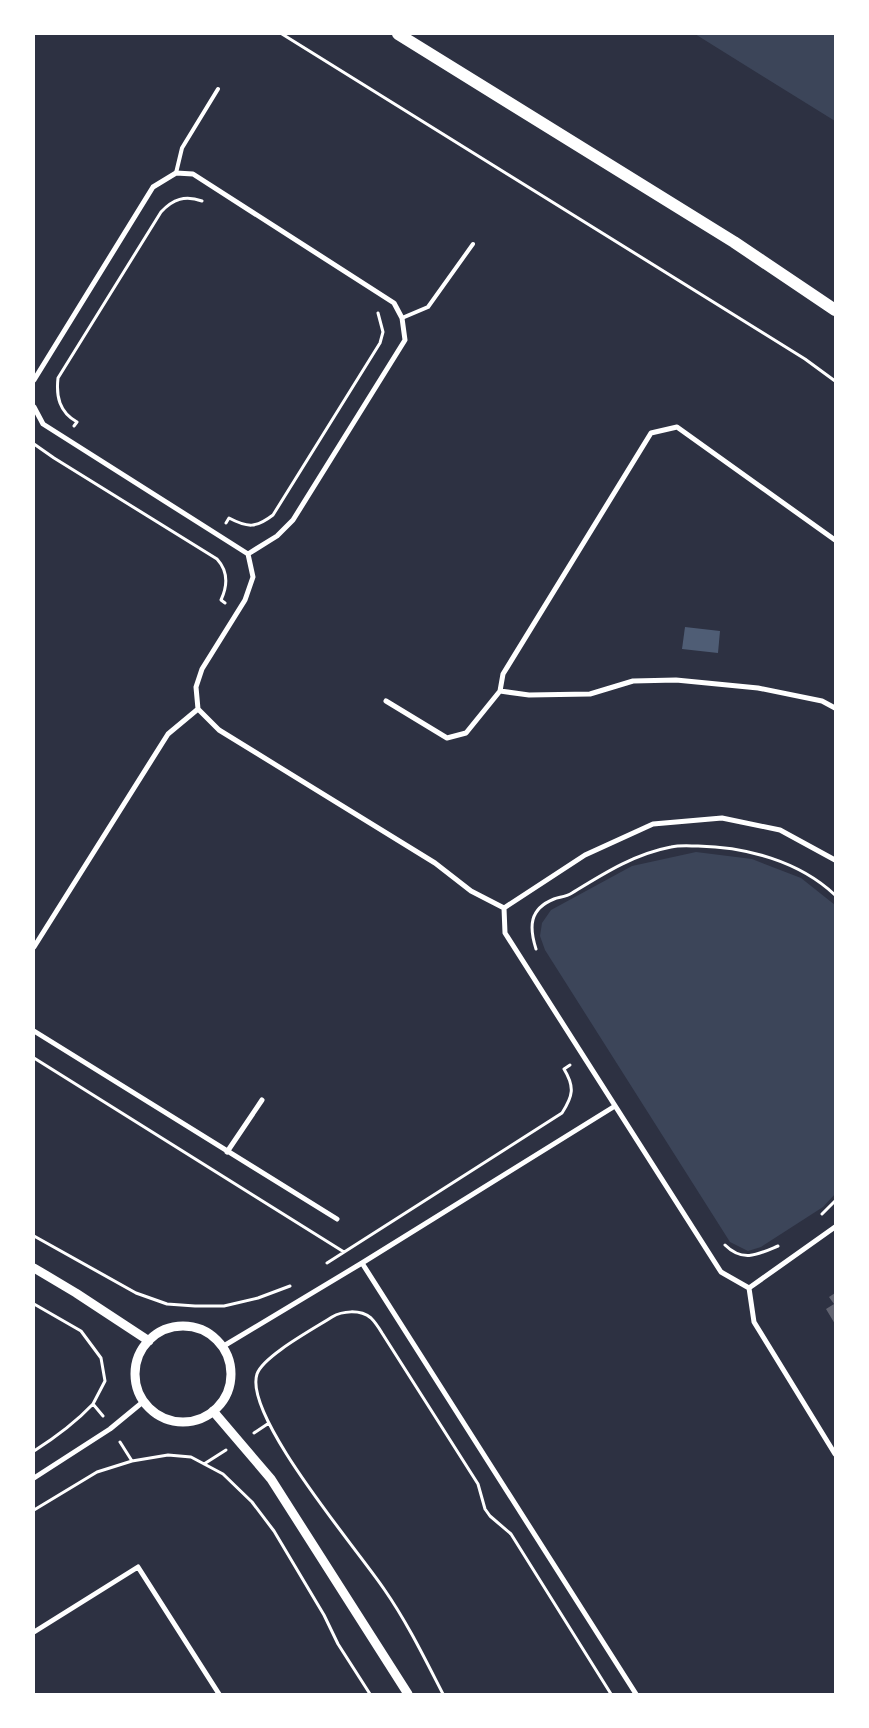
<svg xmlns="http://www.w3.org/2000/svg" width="869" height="1728" font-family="'DejaVu Sans',sans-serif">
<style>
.green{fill:#3c4559}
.water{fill:#4f5d75}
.building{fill:#626471}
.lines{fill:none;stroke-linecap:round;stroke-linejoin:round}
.path{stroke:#fff;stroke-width:3}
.service{stroke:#fff;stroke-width:4}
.minor{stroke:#fff;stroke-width:5}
.tertiary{stroke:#fff;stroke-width:9}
.primary{stroke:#fff;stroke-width:12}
</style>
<rect width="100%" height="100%" fill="#2d3142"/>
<!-- green -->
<path class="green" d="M695,34H835V121Z
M696,852L752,859L801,878L835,905V1194L823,1207L761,1247L748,1251L730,1242L545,950L540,936L542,923L551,910L632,866Z"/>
<!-- water -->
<path class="water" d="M685,627L720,631L718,653L682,649Z"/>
<!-- building -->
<path class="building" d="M835,1293V1324L826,1309L834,1304L829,1297Z"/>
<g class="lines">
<!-- path -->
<path class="path" d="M282,34L805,359L835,381
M74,426L77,422C59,412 56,396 58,378L161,212C173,199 185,195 202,201
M34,444L54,458L217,559C228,571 228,585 221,600L225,603
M226,523L229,518C248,528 256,528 273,515L380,343L383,332L378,313
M536,949C529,927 529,909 554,899C559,897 566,897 572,893C603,874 634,854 671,847C680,845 690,846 698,846C746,847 799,861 835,895
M34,1058L344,1252
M822,1214L835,1201
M34,1236L136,1293L167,1304L195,1306H224L258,1298L290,1286
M725,1245C743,1263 759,1254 778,1246
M327,1263L562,1113C573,1096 575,1087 564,1069L570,1065
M34,1304L81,1331L101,1358L105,1381L93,1404L103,1416
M254,1433L269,1423
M120,1442L132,1461L168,1455L191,1457L223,1474L252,1502L274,1531L324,1615L338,1644L370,1694
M34,1451C56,1437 75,1423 93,1404
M204,1464L226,1450
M34,1510L97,1472L132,1461
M443,1694C425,1659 407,1622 384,1589C358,1550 243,1416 257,1374C263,1356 315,1328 332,1317C342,1311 360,1309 371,1318C375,1322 379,1328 382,1333L478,1484L485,1509L490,1516L511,1534L611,1694"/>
<!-- service -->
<path class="service" d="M176,173L182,148L218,89
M402,318L428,307L473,244"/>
<!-- minor -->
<path class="minor" d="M34,380L153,187L176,173L193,174L394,303L402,318L405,340L293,520L277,536L248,554
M34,407L43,424L248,554L253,577L245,600L202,669L196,687L198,709
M500,691L529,695L590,694L633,681L676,680L758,688L822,701L835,708
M386,701L447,738L466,733L500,691L503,674L651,433L677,427L835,540
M198,709L219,730L435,863L471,891L504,908L505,933L721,1272L749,1288L754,1322L835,1454
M504,908L585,855L653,824L722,818L780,830L835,860
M34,947L168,734L198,709
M34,1031L337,1219
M227,1152L262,1100
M362,1263L636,1694
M749,1288L835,1227
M222,1347L362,1263L615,1106
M34,1478L110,1429L144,1401
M34,1632L138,1567L219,1694"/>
<!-- tertiary -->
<path class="tertiary" d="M34,1268L76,1293L149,1341
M135 1374a48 48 0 1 1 96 0a48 48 0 1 1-96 0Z
M213,1411L271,1479L408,1694"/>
<!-- primary -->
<path class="primary" d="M398,34L734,242L835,310"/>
</g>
<!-- border -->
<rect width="869" height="1728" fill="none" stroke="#ffffff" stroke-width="70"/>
</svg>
